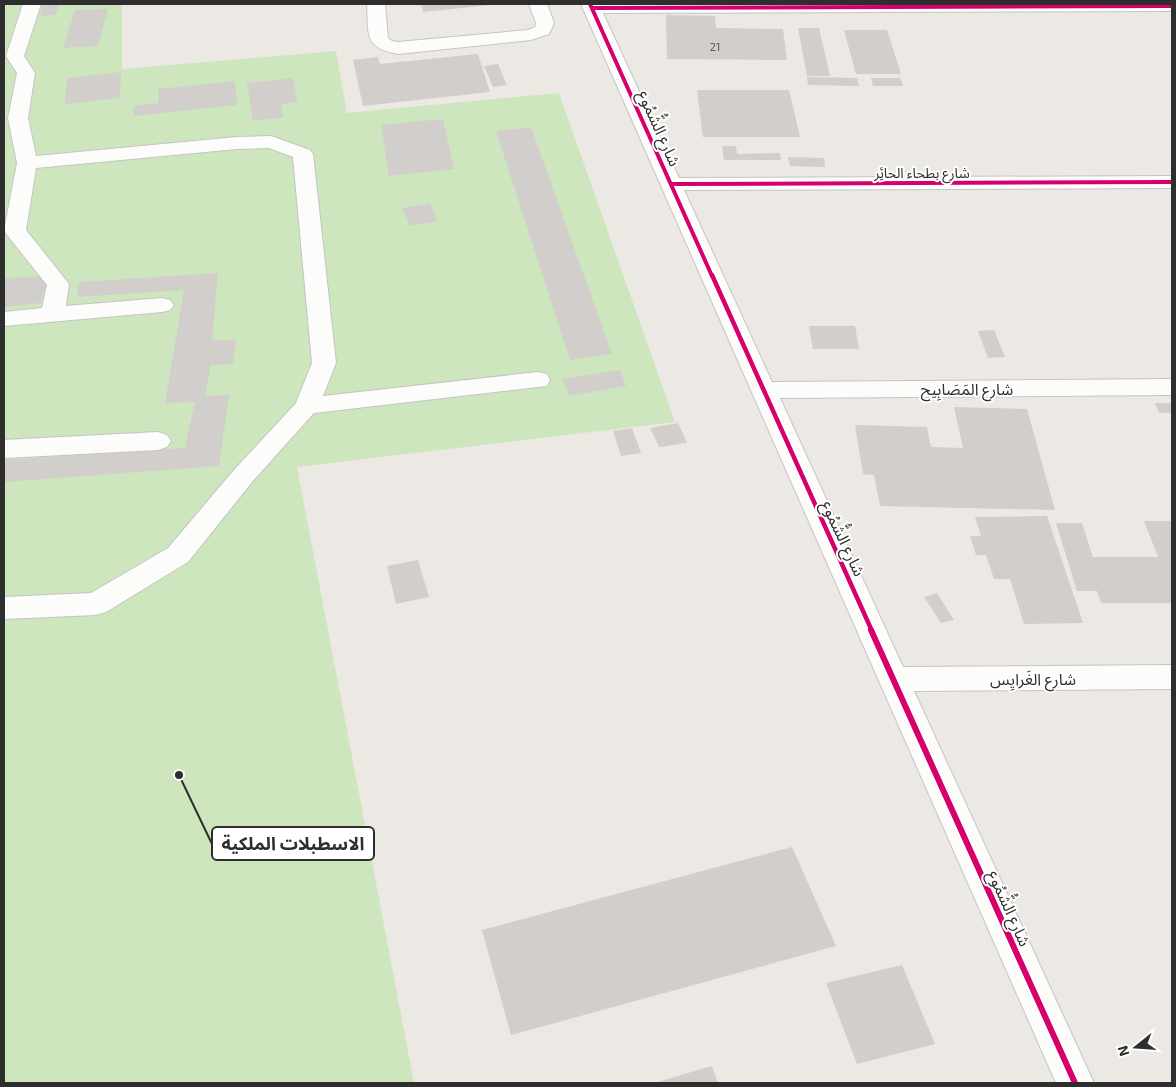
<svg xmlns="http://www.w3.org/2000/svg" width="1176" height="1087" font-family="'Exo 2','Noto Sans Arabic',sans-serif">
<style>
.green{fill:#cee6be}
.building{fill:#d1cecb}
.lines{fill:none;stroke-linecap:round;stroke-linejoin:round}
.minor-casing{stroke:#c5c4c5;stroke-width:2}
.minor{fill:#fcfcfb;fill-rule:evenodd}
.cycleway-far2-casing{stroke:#fff;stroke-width:6}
.cycleway-far1-casing{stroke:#fff;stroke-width:8}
.cycleway-casing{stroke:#fff;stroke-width:9}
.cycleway-far2{stroke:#d6006c;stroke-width:4}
.cycleway-far1{stroke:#d6006c;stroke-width:4.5}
.cycleway{stroke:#d6006c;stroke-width:6}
.labels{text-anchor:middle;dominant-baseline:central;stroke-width:4;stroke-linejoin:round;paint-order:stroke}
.far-number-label{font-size:11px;fill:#585857}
.far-street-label{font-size:14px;fill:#2e2e2e;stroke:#fff}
.street-label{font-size:16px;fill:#2e2e2e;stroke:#fff}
.leader{fill:none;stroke:#2e2e2e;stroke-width:2}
.callout-dot{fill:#2e2e2e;stroke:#fff;stroke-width:2}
.callout{fill:#fff;stroke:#2e2e2e;stroke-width:2}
.callout-label{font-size:18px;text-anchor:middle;font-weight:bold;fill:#2e2e2e}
</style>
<rect width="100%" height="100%" fill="#ece8e4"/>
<!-- green -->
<path class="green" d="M4,4H122V69L336,51L347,113L559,93L675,422L297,467L414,1083H4Z"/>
<!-- building -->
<path class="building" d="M43,4H59L56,15L40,16Z
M421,4H490V5L423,12Z
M108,9L98,46L63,48L75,10Z
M666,15L715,16L716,28L783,29L787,60L667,59Z
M798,28H819L830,76H807Z
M844,30H887L901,74H856Z
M478,54L490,92L363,106L353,60L378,57L380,64Z
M498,64L507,85L493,87L484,66Z
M121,72L120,98L65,104L67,78Z
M807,77L857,78L859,86L808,85Z
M293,78L297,102L281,104L284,117L253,121L247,83Z
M871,78H900L903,86H873Z
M235,81L237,105L134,116V106L158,103V89Z
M697,90H789L800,137H703Z
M443,119L454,169L389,176L381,125Z
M531,127L612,354L570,360L496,131Z
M722,146H736L737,154L780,153L781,160H724Z
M788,157L824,158L825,167L790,166Z
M430,203L437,221L410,226L402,208Z
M218,273L212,340H236L233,364L211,365L205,396L229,395L219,466L4,482V460L185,448L195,402L165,403L184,290L77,297L79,282Z
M48,276L41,303L4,307V278Z
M809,326H855L859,349H813Z
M994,330L1005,357L988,358L978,331Z
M620,370L626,386L569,396L562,379Z
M1155,403H1172V413H1159Z
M954,407L1027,409L1055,510L880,506L874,475L863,474L855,425L927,427L931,447L963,448Z
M678,423L687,443L659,447L650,428Z
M632,428L641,453L621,456L613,431Z
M1047,516L1083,623L1024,624L1010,579H994L986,555H976L970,536H981L975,517Z
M1144,521H1170L1172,527V603H1101L1097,591H1077L1056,523H1082L1093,557H1158Z
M418,560L429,597L396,604L387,566Z
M937,593L954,620L941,623L924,597Z
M792,847L836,946L511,1035L482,930Z
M902,965L935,1044L857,1064L826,983Z
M712,1066L718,1083H654Z"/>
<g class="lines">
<!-- minor casing -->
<g class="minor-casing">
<path id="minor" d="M23,4H41L24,56L35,73L28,118L36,156L237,137L271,136L310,150L313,154L336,363L323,396L538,372L547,374L550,380L547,386L314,413L252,482L188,562L106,612L96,615L4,619V597L91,593L168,548L234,470L296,403L312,363L293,157L269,148L237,149L36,168L26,230L69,284L66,306L162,298L170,300L174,305L170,310L162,312L4,326V312L42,308L47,285L4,231L17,163L8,118L17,73L6,56Z
M367,4H385L388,38L392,41L398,42L528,30L535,27L536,23L529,4H547L554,23L549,34L531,40L398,54C363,48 369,34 367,4Z
M581,4H1172V11L603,13L679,178L1172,176V188L684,190L772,382L1172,379V395L780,398L903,667L1172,665V689L914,691L1094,1083H1056Z
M158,432L167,435L171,441L167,447L158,450L4,458V440Z"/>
</g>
<!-- minor -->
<use href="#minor" class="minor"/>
<!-- cycleway-far2 casing -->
<g class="cycleway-far2-casing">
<path id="cycleway-far2" d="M590,4L712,276
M592,8L1172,6
M671,184L1172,182"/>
</g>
<!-- cycleway-far1 casing -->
<g class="cycleway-far1-casing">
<path id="cycleway-far1" d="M712,275L872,631"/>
</g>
<!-- cycleway casing -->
<g class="cycleway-casing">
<path id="cycleway" d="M871,630L1075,1083"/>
</g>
<!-- cycleway-far2 -->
<use href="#cycleway-far2" class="cycleway-far2"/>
<!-- cycleway-far1 -->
<use href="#cycleway-far1" class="cycleway-far1"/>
<!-- cycleway -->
<use href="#cycleway" class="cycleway"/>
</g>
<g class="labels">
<!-- far-number labels -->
<g class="far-number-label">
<text x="715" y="46">21</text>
</g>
<!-- far-street labels -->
<g class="far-street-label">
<text x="922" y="172">شارع بطحاء الحائِر</text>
</g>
<!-- street labels -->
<g class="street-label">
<text transform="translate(660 128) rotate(66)">شارع الشُّمُوع</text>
<text x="967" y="388">شارع المَصَابِيح</text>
<text transform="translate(844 538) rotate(65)">شارع الشُّمُوع</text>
<text x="1033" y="678">شارع الغَرايِس</text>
<text transform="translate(1010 908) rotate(66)">شارع الشُّمُوع</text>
</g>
</g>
<!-- callouts -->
<path class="leader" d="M179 775L212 844"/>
<circle class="callout-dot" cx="179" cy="775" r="5"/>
<rect class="callout" x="212" y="827" width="162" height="33" rx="5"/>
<g class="callout-label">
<text x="293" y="850">الاسطبلات الملكية</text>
</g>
<!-- border -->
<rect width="1176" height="1087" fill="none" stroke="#2e2e2e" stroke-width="10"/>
<!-- north arrow -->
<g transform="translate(1136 1047) rotate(253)" stroke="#ffffff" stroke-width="4" paint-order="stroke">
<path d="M0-4L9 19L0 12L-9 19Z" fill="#2e2e2e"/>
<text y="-8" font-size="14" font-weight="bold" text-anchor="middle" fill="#2e2e2e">N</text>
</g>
</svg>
